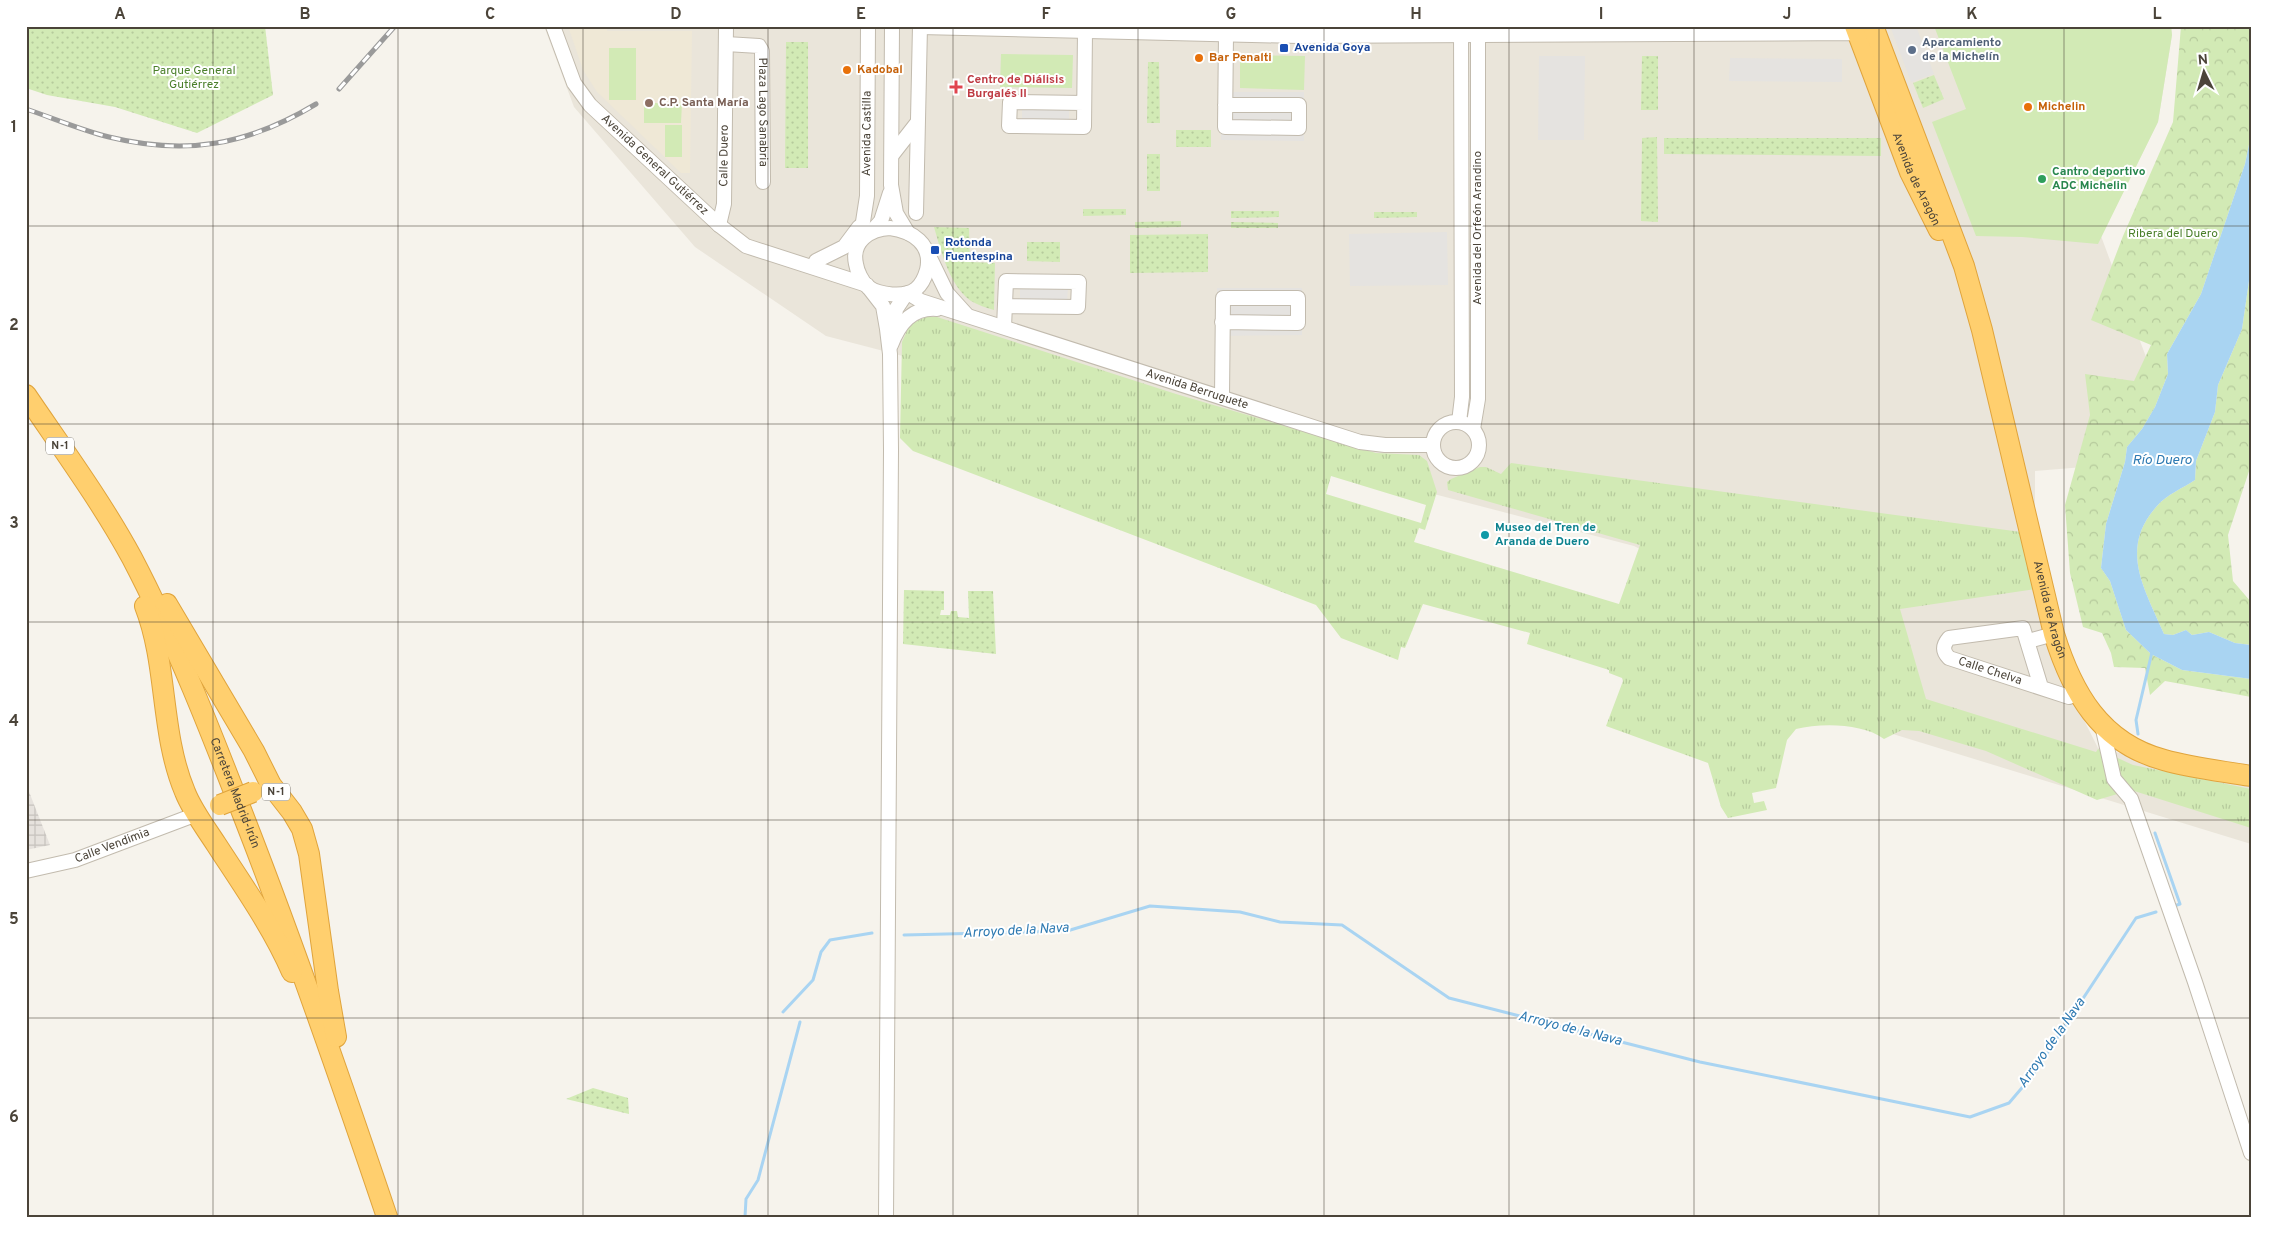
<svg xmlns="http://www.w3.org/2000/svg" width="2277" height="1243" font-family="Overpass,sans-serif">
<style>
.residential{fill:#eae5da}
.industrial{fill:url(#industrial-grid)}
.education{fill:#efe8d6}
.grass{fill:url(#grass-tufts);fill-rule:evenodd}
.forest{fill:url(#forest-crowns)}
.park{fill:url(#park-dots)}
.pitch{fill:#d2eab5}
.parking{fill:#e5e3e0}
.water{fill:#a9d4f2}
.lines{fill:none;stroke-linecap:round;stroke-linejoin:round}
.stream{stroke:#a9d4f2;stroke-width:3}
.minor-casing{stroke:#c2bbae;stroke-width:16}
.highway-casing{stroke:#e0a43c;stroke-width:22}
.minor{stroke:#fff;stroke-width:14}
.highway{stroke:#ffcf6e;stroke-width:20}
.rail-casing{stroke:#9a9a9a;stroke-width:5}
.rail{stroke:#fff;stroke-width:3;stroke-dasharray:9;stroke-linecap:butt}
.highway-bridge-casing{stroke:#e0a43c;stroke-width:22;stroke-linecap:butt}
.highway-bridge{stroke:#ffcf6e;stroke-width:20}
.grid{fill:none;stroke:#4b4439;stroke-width:1;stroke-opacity:0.55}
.transit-dot{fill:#1a4fb4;stroke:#fff;stroke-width:2}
.service-dot{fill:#5c6f8a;stroke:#fff;stroke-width:2}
.food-dot{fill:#e8710a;stroke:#fff;stroke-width:2}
.health-dot{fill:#e0444e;stroke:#fff;stroke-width:2}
.education-dot{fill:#8d6e63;stroke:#fff;stroke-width:2}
.leisure-dot{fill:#2e9e5b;stroke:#fff;stroke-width:2}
.culture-dot{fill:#0f9aa8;stroke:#fff;stroke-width:2}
.labels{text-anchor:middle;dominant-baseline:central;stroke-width:4;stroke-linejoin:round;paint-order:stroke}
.shield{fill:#fff;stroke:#817c74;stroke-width:1}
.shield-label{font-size:11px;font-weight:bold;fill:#4b4439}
.service-label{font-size:12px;font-weight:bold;fill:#4e5e75;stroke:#fff;text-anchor:start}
.transit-label{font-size:12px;font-weight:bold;fill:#164399;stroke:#fff;text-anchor:start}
.food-label{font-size:12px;font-weight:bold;fill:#c56008;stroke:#fff;text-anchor:start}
.park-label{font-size:12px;fill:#4a7f2a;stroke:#fff}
.health-label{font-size:12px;font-weight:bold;fill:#be3a42;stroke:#fff;text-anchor:start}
.education-label{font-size:12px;font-weight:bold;fill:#785e54;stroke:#fff;text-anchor:start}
.street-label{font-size:12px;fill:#4b4439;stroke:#fff}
.leisure-label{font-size:12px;font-weight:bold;fill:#27864d;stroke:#fff;text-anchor:start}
.culture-label{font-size:12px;font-weight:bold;fill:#0d838f;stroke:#fff;text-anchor:start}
.water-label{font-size:14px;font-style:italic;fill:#2e7ab2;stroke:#fff}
.neatline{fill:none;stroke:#4b4439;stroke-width:2}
.grid-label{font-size:16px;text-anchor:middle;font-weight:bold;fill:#4b4439}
</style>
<defs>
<pattern id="industrial-grid" width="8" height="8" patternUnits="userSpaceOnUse" patternTransform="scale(1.25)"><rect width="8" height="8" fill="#e6e2dd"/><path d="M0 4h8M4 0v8" fill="none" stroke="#c7c3be"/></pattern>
<pattern id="grass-tufts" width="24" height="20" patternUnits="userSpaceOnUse" patternTransform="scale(1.25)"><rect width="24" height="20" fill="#d2eab5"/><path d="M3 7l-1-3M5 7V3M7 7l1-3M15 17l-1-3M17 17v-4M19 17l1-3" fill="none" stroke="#b6ca9c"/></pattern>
<pattern id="forest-crowns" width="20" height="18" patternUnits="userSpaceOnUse" patternTransform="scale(1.25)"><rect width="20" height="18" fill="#d2eab5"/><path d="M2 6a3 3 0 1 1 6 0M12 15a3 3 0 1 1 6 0" fill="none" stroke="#b6ca9c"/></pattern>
<pattern id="park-dots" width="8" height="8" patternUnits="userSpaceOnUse" patternTransform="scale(1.25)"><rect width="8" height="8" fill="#d2eab5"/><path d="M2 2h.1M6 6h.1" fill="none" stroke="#b6ca9c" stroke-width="1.8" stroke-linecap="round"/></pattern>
</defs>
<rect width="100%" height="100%" fill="#f6f3ec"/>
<!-- residential -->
<path class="residential" d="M544,26H2171L2172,35L2158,122L2101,236L2149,365L2108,465L2035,471V589L2052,656L2098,748L2251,783V844L1844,719L1701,580L1634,546L826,336L695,247L574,107Z"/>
<!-- industrial -->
<path class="industrial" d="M26,784L50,845L26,850Z"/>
<!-- education -->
<path class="education" d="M568,26H607V31H692L690,173H681L597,92L583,70Z"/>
<!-- grass -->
<path class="grass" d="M926,317H937L1176,394L1376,453L1419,455L1427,461L1437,492L1425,530L1419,528L1414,542L1619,604L1640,545L1448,490L1447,482L1451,479L1480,467H1486L1501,474L1511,463L2021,532L2035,589L1900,609L1926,699L2096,752L2098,749L2133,765L2251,789V828L2131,790L2097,800L1986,751L1919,731L1902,730L1884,739C1862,723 1821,723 1796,729L1787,740L1776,788L1752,793L1754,803L1764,801L1767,810L1728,818L1721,807L1708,763L1606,726L1623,681L1622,678L1609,673V670L1527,644L1530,633L1423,604L1405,648L1401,647L1398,660L1341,638L1316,605L913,451L900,438L902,342L910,324ZM1331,476L1426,505L1421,523L1326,494Z"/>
<!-- forest -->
<path class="forest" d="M2181,26H2251V135L2245,164L2201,294L2167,354L2168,374L2155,407L2142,429L2127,447L2125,462L2106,524L2101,568L2110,581L2126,630L2151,654L2182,670L2251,679V697L2165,681L2150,695L2145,668L2114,667L2111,653L2102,633L2083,627L2070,573L2065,505L2090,415L2085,374L2134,381L2151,345L2091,320L2123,236L2173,122Z
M2251,267V465L2228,535L2233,581L2251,602V645L2235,643L2209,632L2192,635L2186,630L2173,635L2164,634C2145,589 2118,549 2157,506C2166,495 2183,488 2195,480L2196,461L2215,412L2218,385L2242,329Z"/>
<!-- park -->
<path class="park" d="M26,26H265L273,95L197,133L115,107L47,95L26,88Z
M786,42H808V168H785Z
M1642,56H1658V110H1641Z
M1148,62H1159L1160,123H1147Z
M1934,75L1944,99L1923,108L1913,83Z
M1176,130H1211V147H1176Z
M1657,137L1658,222L1641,221L1642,138Z
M1664,138H1881V156L1664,154Z
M1147,154H1160V191H1147Z
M1083,209H1126V215L1083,216Z
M1231,211H1279V217L1231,218Z
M1374,212H1417V217L1374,218Z
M1181,221V227L1135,228V222Z
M1231,222L1278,223V228H1231Z
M934,227L969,228L970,262L995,263L994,310C986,308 978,305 971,301C950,287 941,251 934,227Z
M1208,234V272L1130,273V235Z
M1027,242H1060V262L1027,261Z
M904,590L944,591V610H941L940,615H950L951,611H957L958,617L969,618L968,591H993L996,654L903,644Z
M593,1088L628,1098L629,1114L566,1099Z"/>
<!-- pitch -->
<path class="pitch" d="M1934,26H2171L2172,35L2158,122L2098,244L2022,237L1976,236L1932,122L1966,109Z
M609,48H636V100H609Z
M1001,54L1073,55L1072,88L1000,87Z
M1240,55L1305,56L1304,90L1240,88Z
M644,103H682L681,123H644Z
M665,125H682V157H665Z"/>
<!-- parking -->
<path class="parking" d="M1890,26H1916L1934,74L1911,82Z
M1539,56H1585L1584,140H1538Z
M1730,58L1842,59V82L1729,81Z
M1222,92H1304V141L1221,140Z
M1022,107L1069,108V123L1022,122Z
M1447,232L1448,285L1350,286L1349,234Z
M1020,286L1068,287L1067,302L1020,301Z
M1217,288H1302V335L1217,336Z"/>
<!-- water -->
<path class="water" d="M2251,135V267L2242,329L2218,385L2215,412L2196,461L2195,480C2183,488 2166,495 2157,506C2118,549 2145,589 2164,634L2173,635L2186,630L2192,635L2209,632L2235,643L2251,645V679L2182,670L2151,654L2126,630L2110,581L2101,568L2106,524L2125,462L2127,447L2142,429L2155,407L2168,374L2167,354L2201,294L2245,164Z"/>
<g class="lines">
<!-- stream -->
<path class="stream" d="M2138,734L2136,720L2152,652
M2155,833L2180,904L2174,906
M904,935L1067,931L1150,906L1240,912L1280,922L1342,925L1449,998L1700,1062L1970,1117L2009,1103L2032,1076L2136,918L2156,912
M783,1012L813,980L821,952L830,940L872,933
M745,1217L746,1199L758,1180L800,1022"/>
<!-- minor casing -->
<g class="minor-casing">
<g id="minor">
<path id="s1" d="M553,26L574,83L590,105L719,225L746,246L867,285"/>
<path d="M892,26L891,185L896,213L908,233"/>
<path d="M920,27L1298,36L1857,33L1861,39"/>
<path id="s2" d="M726,44L759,46L762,51L763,182"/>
<path d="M1084,103L1010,102L1009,126L1084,127L1085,31"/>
<path d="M1225,105H1299V128L1225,127L1226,35"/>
<path d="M892,155L917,123"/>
<path d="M916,213L920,26"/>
<path id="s3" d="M719,225L724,204L726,26"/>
<path d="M890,228C912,231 933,244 927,270C925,277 921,285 916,289C905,298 879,295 868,287C862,282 857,271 856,264C851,241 870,229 890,228Z"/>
<path d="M872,231L881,221L890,193"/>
<path id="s4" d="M860,241L867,196L868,26"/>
<path d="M928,254L947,293L966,314"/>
<path d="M816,261L844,247L859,227"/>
<path d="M869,288L883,306L887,329L890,354L891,450L886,1217"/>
<path id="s5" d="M908,293L921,301L1360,442L1385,445H1432"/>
<path d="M1004,327L1006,281L1079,282L1078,307L1005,306"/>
<path d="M893,334L896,309L906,294"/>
<path d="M891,345C899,324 912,307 937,309"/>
<path d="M1222,397L1223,298H1298V323L1222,322"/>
<circle cx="1456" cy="445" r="23"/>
<path d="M1459,422L1462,397L1461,26"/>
<path d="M1473,429L1478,399V26"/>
<path d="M2028,641L2054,634"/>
<path id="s6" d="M2041,687L2023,628L1949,638C1943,645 1942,651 1949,658L2069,697"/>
<path d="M2102,725L2114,779L2131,799L2195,982L2251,1153"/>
<path id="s7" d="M26,871L75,860L197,814"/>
</g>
</g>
<!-- highway casing -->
<g class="highway-casing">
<g id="highway">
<path id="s8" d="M1855,26L1910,172L1939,230"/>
<path id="s9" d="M1873,26L1964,266L1982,330L2054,634C2072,692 2100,743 2164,760C2192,768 2222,771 2251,776"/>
<path id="s10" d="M26,395C62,448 101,501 132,558C176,642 211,732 245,820C296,951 342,1084 387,1217"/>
<path d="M167,604L254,751L271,785L292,812L302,829L309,854L328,991L336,1037"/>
<path d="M145,606C168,665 160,733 185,792C192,810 205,827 216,844C242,884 273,928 292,972"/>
</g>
</g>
<!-- minor -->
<use href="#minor" class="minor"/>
<!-- highway -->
<use href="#highway" class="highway"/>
<!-- rail casing -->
<g class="rail-casing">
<path id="rail" d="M339,89L395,26
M26,109C53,118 81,130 109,137C187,156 248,145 316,104"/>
</g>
<!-- rail -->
<use href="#rail" class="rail"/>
<!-- highway-bridge casing -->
<g class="highway-bridge-casing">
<path id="highway-bridge" d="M220,805L253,792"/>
</g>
<!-- highway-bridge -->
<use href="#highway-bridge" class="highway-bridge"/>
</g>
<!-- grid -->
<path class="grid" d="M213,26V1217M398,26V1217M583,26V1217M768,26V1217M953,26V1217M1138,26V1217M1324,26V1217M1509,26V1217M1694,26V1217M1879,26V1217M2064,26V1217M26,226H2251M26,424H2251M26,622H2251M26,820H2251M26,1018H2251"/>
<!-- markers -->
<g class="transit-dot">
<rect x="1279" y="43" width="10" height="10" rx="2.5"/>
<rect x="930" y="245" width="10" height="10" rx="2.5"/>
</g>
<circle class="service-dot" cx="1912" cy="50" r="5"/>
<g class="food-dot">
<circle cx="1199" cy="58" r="5"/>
<circle cx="847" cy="70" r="5"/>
<circle cx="2028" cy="107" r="5"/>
</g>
<path class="health-dot" d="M953.5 79.5h5v5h5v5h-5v5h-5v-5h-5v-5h5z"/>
<circle class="education-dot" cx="649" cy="103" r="5"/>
<circle class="leisure-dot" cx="2042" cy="179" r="5"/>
<circle class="culture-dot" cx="1485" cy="535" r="5"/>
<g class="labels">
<!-- shield labels -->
<g class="shield">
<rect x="46" y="437.5" width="28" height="17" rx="4"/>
<rect x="262" y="783.5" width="28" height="17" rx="4"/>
</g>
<g class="shield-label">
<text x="60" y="446">N-1</text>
<text x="276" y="792">N-1</text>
</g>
<!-- service labels -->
<g class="service-label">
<text x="1922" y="43">Aparcamiento<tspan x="1922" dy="14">de la Michelín</tspan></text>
</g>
<!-- transit labels -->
<g class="transit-label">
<text x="1294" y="48">Avenida Goya</text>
<text x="945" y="243">Rotonda<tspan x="945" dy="14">Fuentespina</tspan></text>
</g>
<!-- food labels -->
<g class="food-label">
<text x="1209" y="58">Bar Penalti</text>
<text x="857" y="70">Kadobal</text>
<text x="2038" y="107">Michelin</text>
</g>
<!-- park labels -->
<g class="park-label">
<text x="194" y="71">Parque General<tspan x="194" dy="14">Gutiérrez</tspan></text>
<text x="2173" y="234">Ribera del Duero</text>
</g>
<!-- health labels -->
<g class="health-label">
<text x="967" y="80">Centro de Diálisis<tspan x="967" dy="14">Burgalés II</tspan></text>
</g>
<!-- education labels -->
<g class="education-label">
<text x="659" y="103">C.P. Santa María</text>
</g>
<!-- street labels -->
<g class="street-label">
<text stroke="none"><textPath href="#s2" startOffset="100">Plaza Lago Sanabria</textPath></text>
<text stroke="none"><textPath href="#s4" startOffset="108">Avenida Castilla</textPath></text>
<text stroke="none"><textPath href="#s3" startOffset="70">Calle Duero</textPath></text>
<text stroke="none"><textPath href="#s1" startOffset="176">Avenida General Gutiérrez</textPath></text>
<text stroke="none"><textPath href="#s8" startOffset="165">Avenida de Aragón</textPath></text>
<text transform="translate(1478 228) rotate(-90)">Avenida del Orfeón Arandino</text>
<text stroke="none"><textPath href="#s5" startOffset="305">Avenida Berruguete</textPath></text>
<text stroke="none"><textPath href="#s9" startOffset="611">Avenida de Aragón</textPath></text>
<text stroke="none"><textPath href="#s6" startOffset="202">Calle Chelva</textPath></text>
<text stroke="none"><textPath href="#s10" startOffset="451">Carretera Madrid-Irún</textPath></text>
<text stroke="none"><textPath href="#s7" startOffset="90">Calle Vendimia</textPath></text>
</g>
<!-- leisure labels -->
<g class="leisure-label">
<text x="2052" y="172">Cantro deportivo<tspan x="2052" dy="14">ADC Michelin</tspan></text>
</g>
<!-- culture labels -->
<g class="culture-label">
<text x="1495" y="528">Museo del Tren de<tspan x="1495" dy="14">Aranda de Duero</tspan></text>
</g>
<!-- water labels -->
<g class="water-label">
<text x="2162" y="460">Río Duero</text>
<text transform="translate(1016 931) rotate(-3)">Arroyo de la Nava</text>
<text transform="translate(1570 1029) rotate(14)">Arroyo de la Nava</text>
<text transform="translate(2052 1043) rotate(-55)">Arroyo de la Nava</text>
</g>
</g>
<!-- border -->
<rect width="2277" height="1243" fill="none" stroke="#ffffff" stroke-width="55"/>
<!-- north arrow -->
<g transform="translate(2204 72) rotate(355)" stroke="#ffffff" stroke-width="4" paint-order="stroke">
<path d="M0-4L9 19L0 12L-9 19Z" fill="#4b4439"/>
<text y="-8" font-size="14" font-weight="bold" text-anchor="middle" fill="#4b4439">N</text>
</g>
<rect x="28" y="28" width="2222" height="1188" class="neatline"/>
<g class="grid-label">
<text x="120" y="19">A</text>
<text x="305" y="19">B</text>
<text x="490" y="19">C</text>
<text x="676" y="19">D</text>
<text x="861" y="19">E</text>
<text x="1046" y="19">F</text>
<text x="1231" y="19">G</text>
<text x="1416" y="19">H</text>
<text x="1601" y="19">I</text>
<text x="1787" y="19">J</text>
<text x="1972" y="19">K</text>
<text x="2157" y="19">L</text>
<text x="14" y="132">1</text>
<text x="14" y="330">2</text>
<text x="14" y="528">3</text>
<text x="14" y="726">4</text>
<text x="14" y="924">5</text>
<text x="14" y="1122">6</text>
</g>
</svg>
